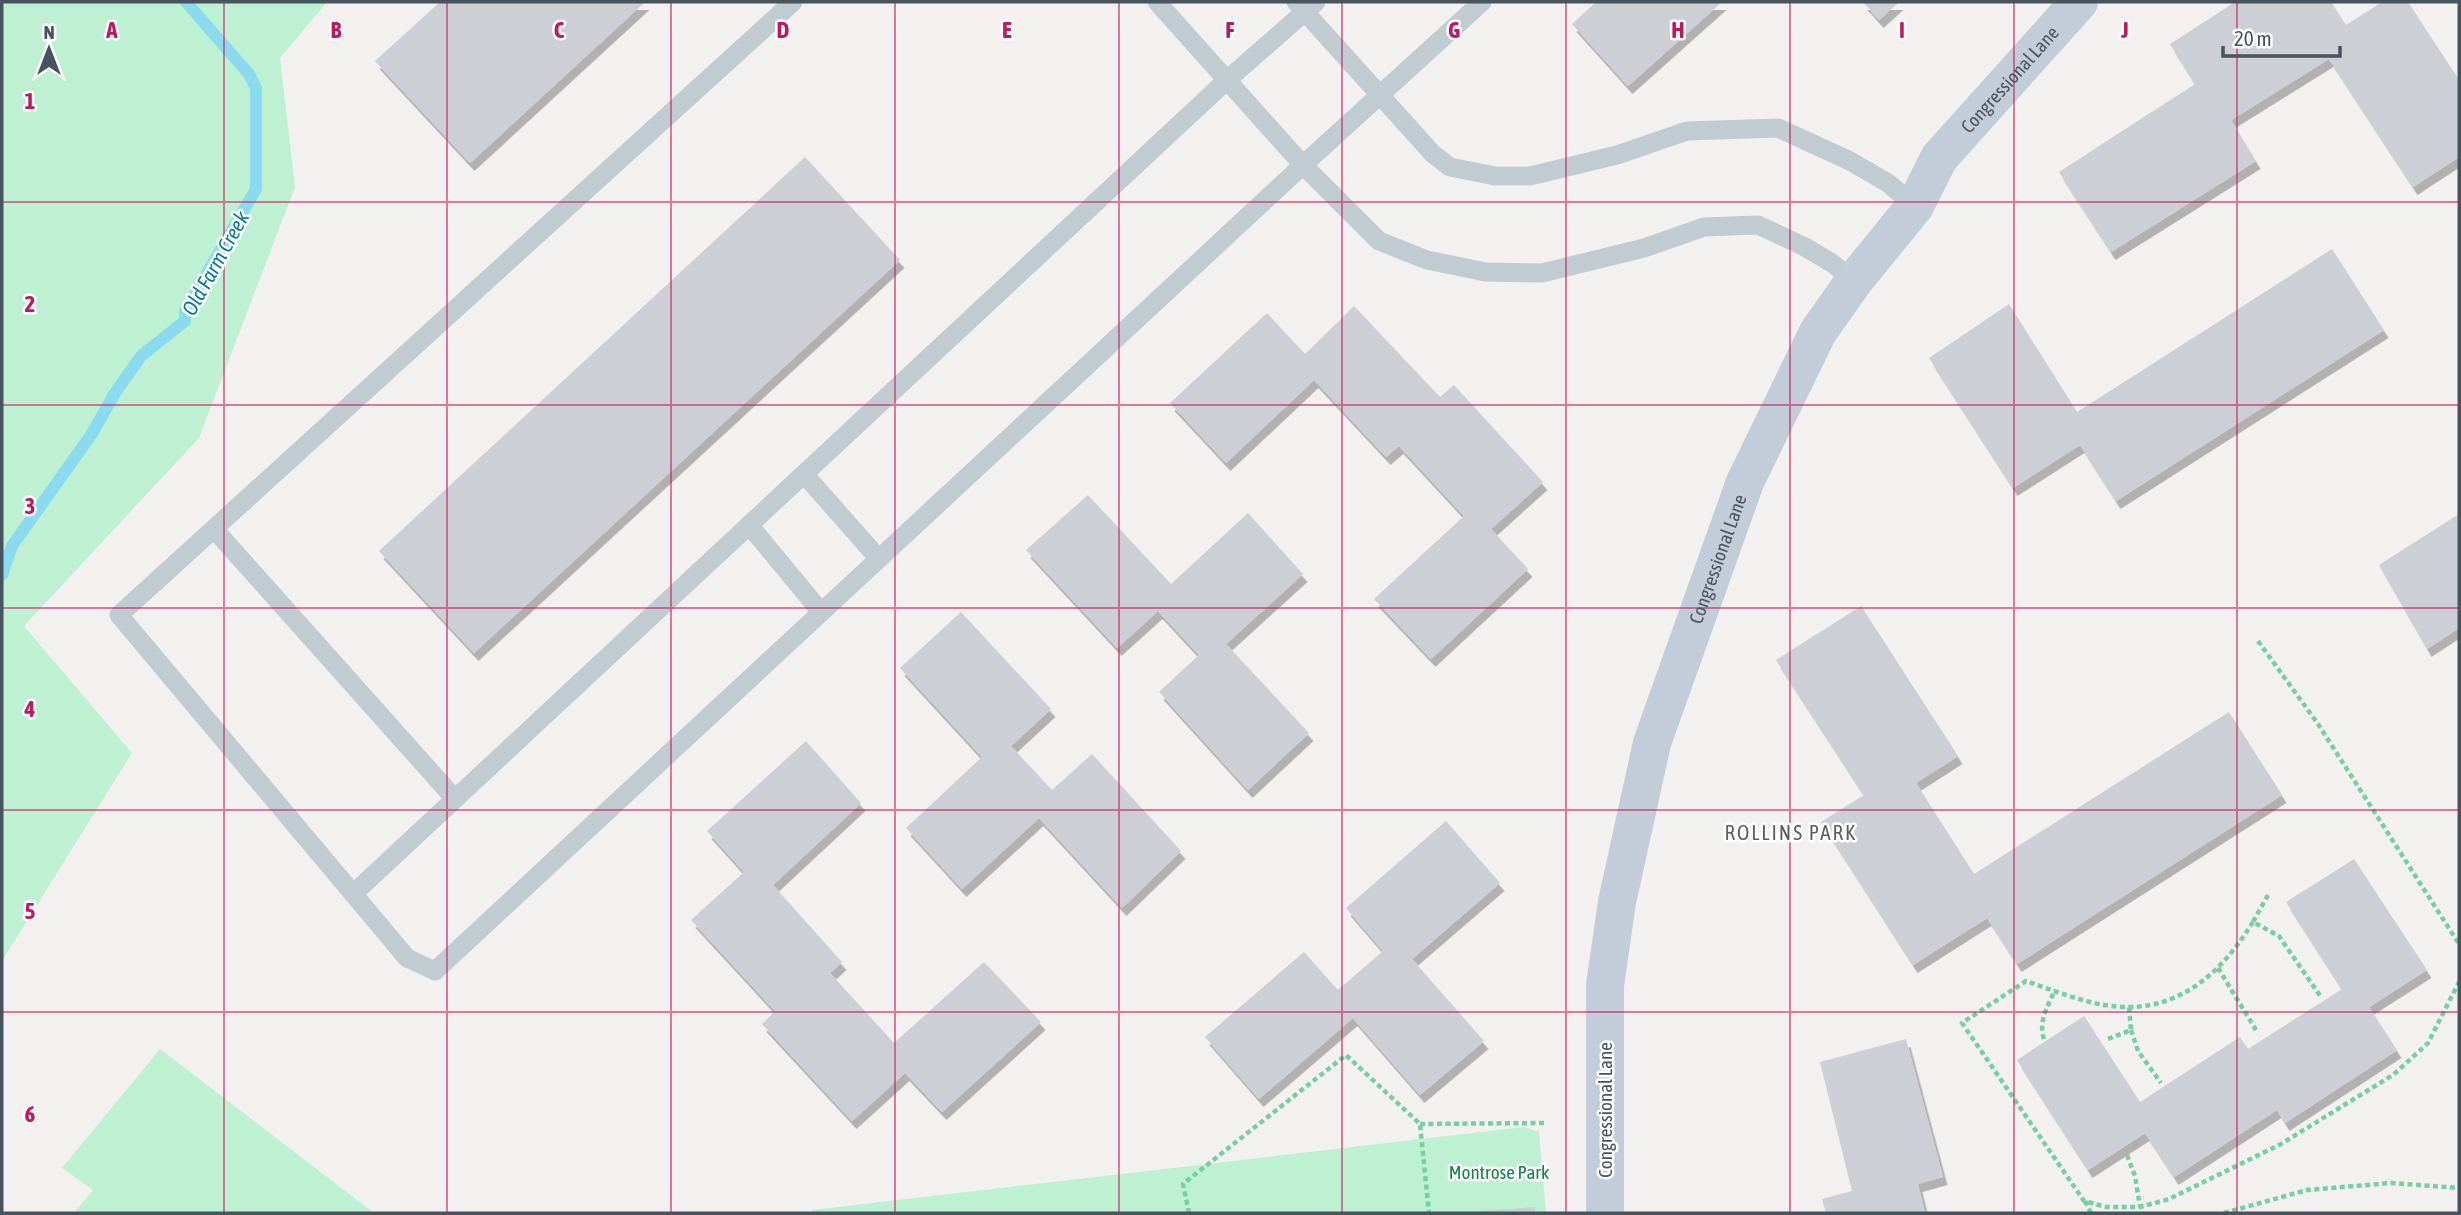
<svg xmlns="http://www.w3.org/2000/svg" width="2461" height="1215" font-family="'Asap Condensed',sans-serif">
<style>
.green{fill:#bef1d1}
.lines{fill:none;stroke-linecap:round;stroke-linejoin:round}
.stream{stroke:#8adbef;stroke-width:12}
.building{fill:#cccfd5;filter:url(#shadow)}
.path{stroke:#74d0a2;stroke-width:4.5;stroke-dasharray:5 3.5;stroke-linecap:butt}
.lane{stroke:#c0cbd2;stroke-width:19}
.secondary{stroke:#c2cdd9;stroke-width:38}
.grid{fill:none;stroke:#c2185b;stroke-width:2;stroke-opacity:0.55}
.labels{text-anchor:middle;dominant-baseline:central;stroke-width:5;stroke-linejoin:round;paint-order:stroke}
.street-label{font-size:19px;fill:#47545e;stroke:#fff}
.park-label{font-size:19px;fill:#14834b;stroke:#fff}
.water-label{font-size:21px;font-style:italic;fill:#097c98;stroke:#fff}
.neighbourhood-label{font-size:21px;letter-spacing:2px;fill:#5c6065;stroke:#fff}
.grid-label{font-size:23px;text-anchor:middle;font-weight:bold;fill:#c2185b;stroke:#fff;stroke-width:5;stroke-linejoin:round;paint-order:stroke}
</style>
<defs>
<filter id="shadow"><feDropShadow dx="4.5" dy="8" stdDeviation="0" flood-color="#0004"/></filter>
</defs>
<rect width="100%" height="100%" fill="#f3f0f0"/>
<!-- green -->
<path class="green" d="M2,2H327L280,58L295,187L199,438L24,626L132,753L2,961Z
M160,1049L374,1213H74L93,1190L62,1168Z
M1524,1127L1539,1132L1546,1213H812V1210Z"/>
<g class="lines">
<!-- stream -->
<path class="stream" d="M2,575L12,546L91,435L115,393L141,356L185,321V311L256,189V88L249,74L186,2"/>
</g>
<!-- building -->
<path class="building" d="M440,2H645L470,163L375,61Z
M1596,2H1722L1628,86L1572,24Z
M1863,2H1899L1879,20Z
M2235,2H2331L2346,25L2382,2H2408L2459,80V157L2413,187L2329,59L2231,120L2256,161L2111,252L2059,172L2195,84L2170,44Z
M805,157L900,260L474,653L379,551Z
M2332,249L2384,330L2116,501L2080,445L2013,488L1929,358L2009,304L2077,412Z
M1354,306L1440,397L1454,385L1543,482L1491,529L1528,569L1431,659L1374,599L1464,516L1399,446L1386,457L1314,380L1226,463L1170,403L1267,313L1305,354Z
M1088,495L1171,584L1248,513L1303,574L1226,644L1309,733L1248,790L1159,692L1199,655L1158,611L1117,648L1026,550Z
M2459,514V628L2427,649L2379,565Z
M1861,606L1958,756L1916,783L1974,874L2229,712L2282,795L2017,964L1987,918L1913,965L1821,822L1864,795L1776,660Z
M961,612L1051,709L1011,746L1052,790L1092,754L1181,851L1122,908L1039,818L962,889L906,828L982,757L900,668Z
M806,741L861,803L773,885L842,962L830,973L894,1043L984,962L1041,1022L942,1112L905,1073L852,1121L762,1024L775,1011L691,920L744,872L707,831Z
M1446,821L1500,883L1412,959L1484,1041L1420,1095L1353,1018L1259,1099L1205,1037L1304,952L1338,990L1383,951L1346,908Z
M2354,859L2427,970L2369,1007L2397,1050L2285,1123L2277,1110L2174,1177L2145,1133L2088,1170L2017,1060L2084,1016L2140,1102L2240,1037L2248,1049L2342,989L2286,902Z
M1906,1039L1943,1177L1918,1184L1925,1213H1826L1822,1199L1852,1191L1820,1062Z
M1535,1207V1213H1481V1211Z"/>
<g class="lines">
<!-- path -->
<path class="path" d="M2258,641L2318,724L2459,944
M2268,895L2253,922L2279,936L2321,997
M2253,922C2225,967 2187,1006 2130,1007C2096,1008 2058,992 2026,981L1962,1023L2084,1201L2106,1207H2140L2169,1199L2281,1144L2393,1075L2428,1043L2459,982
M2218,968L2256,1030
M2131,1030L2138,1051L2161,1083
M2044,1039C2038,1021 2048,1006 2055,990
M2108,1039L2131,1030L2129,1007
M1420,1124L1544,1123
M2127,1155L2135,1176L2140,1207
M2085,1201L2091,1213
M1189,1213L1183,1184L1346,1055L1420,1124L1429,1213
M2224,1213L2307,1190L2391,1183L2459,1188"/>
<!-- lane -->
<path class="lane" d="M793,2L119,615L407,958L435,971L1303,165L1482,2
M1157,2L1303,165L1379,241L1427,260L1485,272L1542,273L1644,248L1704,227L1758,225L1805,247L1832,263L1854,281
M1296,2L1433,154L1450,167L1495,176H1530L1617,155L1687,131L1778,128L1850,161L1888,183L1915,206
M804,474L879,559
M749,525L821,612
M214,529L455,799
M353,894L1227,80L1316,2"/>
<!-- secondary -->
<path class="secondary" id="s1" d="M1605,1213V985L1617,902L1652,743L1745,482L1818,332L1854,281L1915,206L1939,158L2079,2"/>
</g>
<!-- grid -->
<path class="grid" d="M224,2V1213M447,2V1213M671,2V1213M895,2V1213M1119,2V1213M1342,2V1213M1566,2V1213M1790,2V1213M2014,2V1213M2237,2V1213M2,202H2459M2,405H2459M2,608H2459M2,810H2459M2,1012H2459"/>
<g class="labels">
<!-- street labels -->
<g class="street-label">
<text stroke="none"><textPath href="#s1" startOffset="1237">Congressional Lane</textPath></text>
<text stroke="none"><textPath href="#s1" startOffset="670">Congressional Lane</textPath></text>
<text transform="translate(1605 1110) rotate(-90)">Congressional Lane</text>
</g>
<!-- park labels -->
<g class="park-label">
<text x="1499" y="1172">Montrose Park</text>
</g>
<!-- water labels -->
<g class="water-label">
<text transform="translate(215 263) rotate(-61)">Old Farm Creek</text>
</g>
<!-- neighbourhood labels -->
<g class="neighbourhood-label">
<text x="1791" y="832">ROLLINS PARK</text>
</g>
</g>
<g class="grid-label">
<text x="112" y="38">A</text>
<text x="336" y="38">B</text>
<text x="559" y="38">C</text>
<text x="783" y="38">D</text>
<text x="1007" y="38">E</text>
<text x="1230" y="38">F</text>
<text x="1454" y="38">G</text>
<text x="1678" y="38">H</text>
<text x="1902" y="38">I</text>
<text x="2125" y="38">J</text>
<text x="30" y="109">1</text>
<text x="30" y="312">2</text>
<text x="30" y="514">3</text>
<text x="30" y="717">4</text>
<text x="30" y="919">5</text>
<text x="30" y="1122">6</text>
</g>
<!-- border -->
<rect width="2461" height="1215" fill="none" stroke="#47545e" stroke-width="7"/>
<!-- north arrow -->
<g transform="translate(49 49)" stroke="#ffffff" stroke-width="5" paint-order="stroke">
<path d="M0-5L12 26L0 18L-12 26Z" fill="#47545e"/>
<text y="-10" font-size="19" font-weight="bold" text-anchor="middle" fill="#47545e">N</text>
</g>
<!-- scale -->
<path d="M2223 46v10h117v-10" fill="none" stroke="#47545e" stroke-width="3.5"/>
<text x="2234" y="46" font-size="21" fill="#47545e" stroke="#ffffff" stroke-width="5" paint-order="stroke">20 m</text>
</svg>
